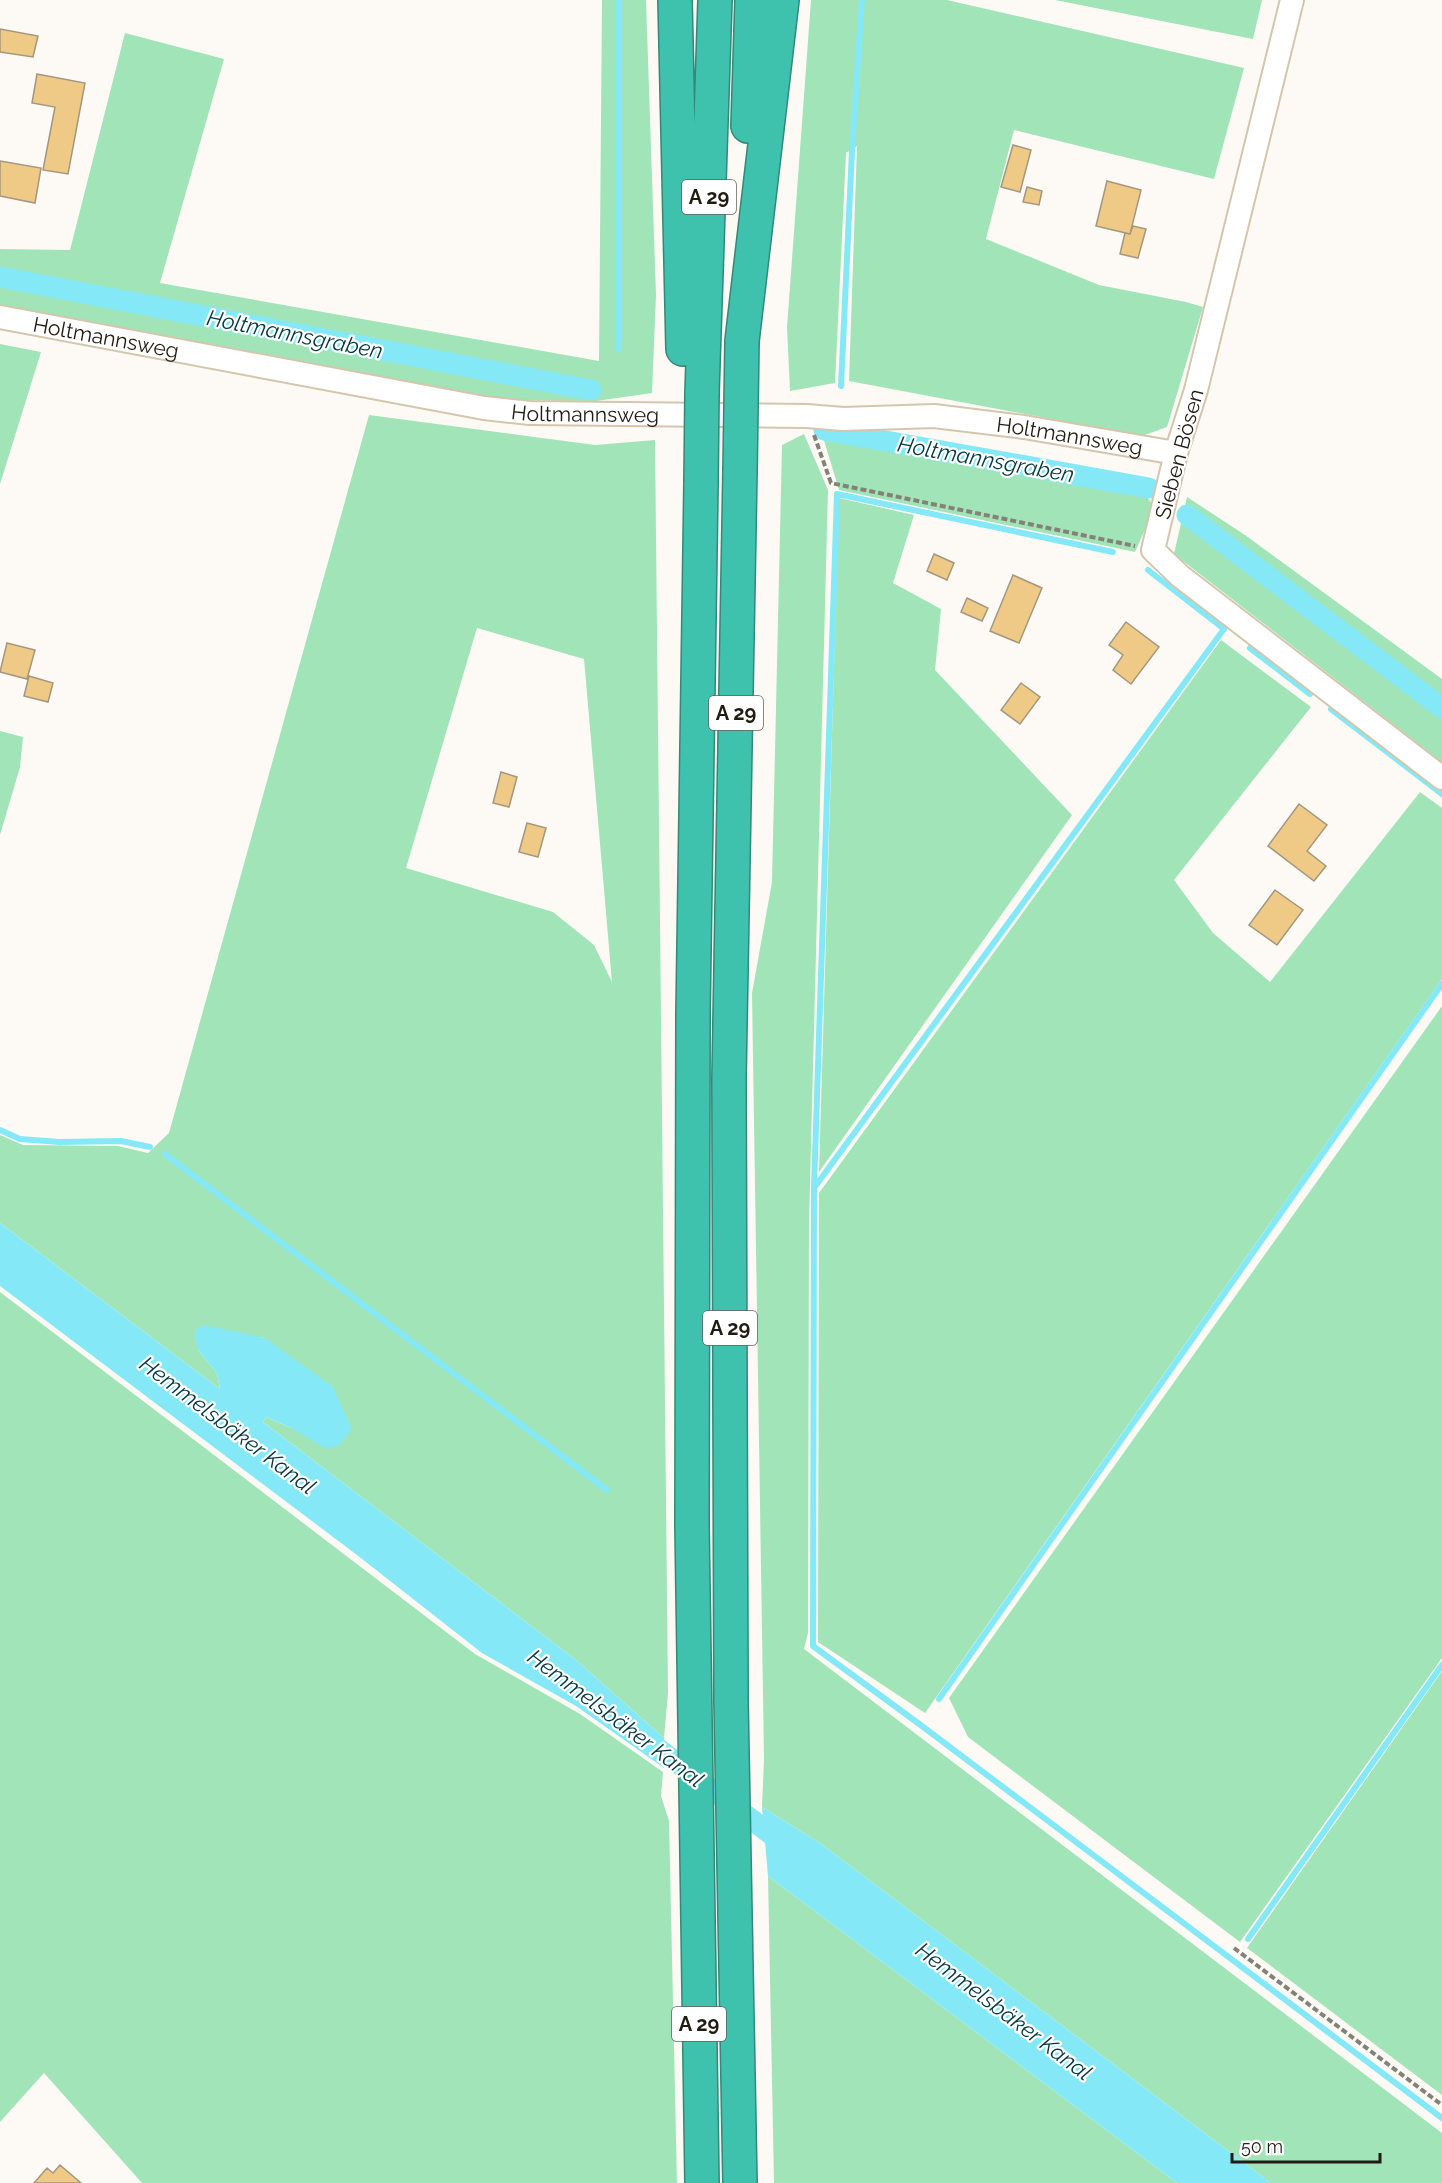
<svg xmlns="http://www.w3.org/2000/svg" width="1442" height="2183" font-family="Raleway,sans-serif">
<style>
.green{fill:#a1e4b7;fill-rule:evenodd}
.water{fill:#84e8f7}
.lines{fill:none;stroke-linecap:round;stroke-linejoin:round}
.stream{stroke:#84e8f7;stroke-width:6}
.canal{stroke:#84e8f7;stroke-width:21}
.building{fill:#efca86;stroke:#a4977f;stroke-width:1.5}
.minor-casing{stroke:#d4c6ad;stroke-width:26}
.highway-casing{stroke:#348878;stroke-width:36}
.path{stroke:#858179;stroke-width:4;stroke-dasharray:6 3;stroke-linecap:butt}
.minor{stroke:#fff;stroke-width:22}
.highway{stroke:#3ec2ae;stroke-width:33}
.highway-bridge-casing{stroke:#348878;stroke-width:36;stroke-linecap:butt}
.highway-bridge{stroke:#3ec2ae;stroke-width:33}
.labels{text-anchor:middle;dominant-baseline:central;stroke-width:4.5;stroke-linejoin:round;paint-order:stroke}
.shield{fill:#fff;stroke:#64605a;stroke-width:1.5}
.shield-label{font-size:20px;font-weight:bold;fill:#211c13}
.street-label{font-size:21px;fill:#211c13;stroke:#fff}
.water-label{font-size:22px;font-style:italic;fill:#07383f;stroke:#fff}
</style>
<rect width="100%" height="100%" fill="#fdfaf5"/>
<!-- green -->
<path class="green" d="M602,0H646L656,295L652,393L596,401L495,400L0,308V249L70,250L125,33L224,59L160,283L599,361Z
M811,0H947L1244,68L1214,179L1014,130L986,239L1099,285L1186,302L1203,307L1167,427L1142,436L849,381L857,146L846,153L835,383L790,391L787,327Z
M1055,0H1262L1253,39Z
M0,344L41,352L0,484Z
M369,415L595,445L655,440L668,1693L664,1738L576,1660L263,1422L266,1417L291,1428L265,1338L244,1335L198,1350L217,1373L220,1389L0,1223V1135L23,1145L118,1146L148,1153L169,1133ZM477,628L584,659L612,982L594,945L553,912L406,868Z
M804,434L828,490L809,1223L808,1633L804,1649L1442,2133V2183H1271L820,1843L762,1807L764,1759L752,993L772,882L782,445Z
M823,437L1145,495L1155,507L1135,552L839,490Z
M1187,497L1245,535L1442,679V762L1174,554Z
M839,498L914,515L893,583L941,609L935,670L1072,815L819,1172Z
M1221,640L1311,707L1174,880L1213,933L1270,982L1420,792L1442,808V979L925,1713L818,1642L819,1193Z
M0,731L23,737L20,767L0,835Z
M1442,1006V1658L1240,1942L968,1737L949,1698Z
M0,1292L475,1654L580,1714L663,1772L661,1796L669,1821L677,2183H142L44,2073L0,2122Z
M1442,1671V2095L1247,1948Z
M768,1876L1177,2183H774Z"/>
<!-- water -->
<path class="water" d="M0,1223L220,1389L217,1373L198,1350L194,1331L204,1325L265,1338L333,1387L352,1429L338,1446L325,1448L291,1428L266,1417L263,1422L576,1660L664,1738V1768L576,1706L482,1653L357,1555L0,1286Z
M762,1807L820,1843L1271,2183H1177L768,1876Z"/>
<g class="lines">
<!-- stream -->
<path class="stream" d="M618,349V0
M841,386L852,151L862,0
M1148,570L1224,629L814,1188L813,1646L922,1726L1442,2118
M1250,648L1310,694
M1331,709L1442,794
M0,1130L20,1139L59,1142L121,1141L150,1147
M165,1154L607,1490
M814,1187L837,494L1113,552
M939,1699L1442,984
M1248,1939L1442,1665"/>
<!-- canal -->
<path class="canal" d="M0,277L591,390
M824,430L1149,488
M1187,515L1442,708
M643,1737L785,1845"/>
</g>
<!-- building -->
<path class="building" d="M0,29L38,36L33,57L0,52Z
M37,74L85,83L68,174L43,170L55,107L32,103Z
M1013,145L1031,150L1020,192L1001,187Z
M0,161L41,168L35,203L0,196Z
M1107,181L1141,190L1130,234L1096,226Z
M1027,187L1042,191L1039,205L1023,202Z
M1133,226L1146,229L1138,258L1120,254L1125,233L1130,234Z
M934,554L954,563L947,580L927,571Z
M1013,575L1042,588L1019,643L990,631Z
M967,598L988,608L982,621L961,612Z
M1126,622L1159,647L1131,684L1113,670L1123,655L1109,645Z
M7,643L35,650L27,679L0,672Z
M29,676L53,683L48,702L24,696Z
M1021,683L1040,697L1020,724L1001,710Z
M501,772L517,777L509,807L493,803Z
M1299,804L1327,825L1307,851L1326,866L1314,881L1268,846Z
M527,823L546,828L538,857L519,852Z
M1275,890L1303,910L1277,945L1249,925Z
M60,2165L81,2183H34L47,2168L53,2173Z"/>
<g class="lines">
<!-- minor casing -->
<g class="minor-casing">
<g id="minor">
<path d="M1292,0L1196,390L1176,453L1153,550L1180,576L1442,778"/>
<path id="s1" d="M0,317L484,408L530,413L807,416L843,419L934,416L1024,427L1176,453"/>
</g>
</g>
<!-- highway casing -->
<g class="highway-casing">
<path id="highway" d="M675,0L683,349
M748,126L752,0
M742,341L782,0
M702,393L715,0
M701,483L693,1015L692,1525L702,2183
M740,2183L731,1700L729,1078L740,471"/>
</g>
<!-- path -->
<path class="path" d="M814,435L831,483L1135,546
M1234,1948L1442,2105"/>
<!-- minor -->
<use href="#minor" class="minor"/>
<!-- highway -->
<use href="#highway" class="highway"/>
<!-- highway-bridge casing -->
<g class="highway-bridge-casing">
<path id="highway-bridge" d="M740,471L742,341
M701,483L702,393"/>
</g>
<!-- highway-bridge -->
<use href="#highway-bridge" class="highway-bridge"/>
</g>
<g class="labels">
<!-- shield labels -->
<g class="shield">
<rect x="682" y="180" width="54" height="34" rx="4.5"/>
<rect x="709" y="696" width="54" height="34" rx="4.5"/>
<rect x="703" y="1311" width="54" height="34" rx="4.5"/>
<rect x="672" y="2007" width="54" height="34" rx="4.5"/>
</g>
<g class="shield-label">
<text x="709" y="197">A 29</text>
<text x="736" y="713">A 29</text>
<text x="730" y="1328">A 29</text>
<text x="699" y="2024">A 29</text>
</g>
<!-- street labels -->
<g class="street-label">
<text stroke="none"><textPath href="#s1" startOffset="108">Holtmannsweg</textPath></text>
<text stroke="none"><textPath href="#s1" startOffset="594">Holtmannsweg</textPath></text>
<text stroke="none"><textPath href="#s1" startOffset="1080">Holtmannsweg</textPath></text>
<text transform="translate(1179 454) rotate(-75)">Sieben Bösen</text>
</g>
<!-- water labels -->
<g class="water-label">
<text transform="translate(295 334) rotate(11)">Holtmannsgraben</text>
<text transform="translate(986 459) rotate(10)">Holtmannsgraben</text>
<text transform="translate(228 1425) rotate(37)">Hemmelsbäker Kanal</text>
<text transform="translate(616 1718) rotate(37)">Hemmelsbäker Kanal</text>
<text transform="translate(1004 2011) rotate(37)">Hemmelsbäker Kanal</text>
</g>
</g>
<!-- scale -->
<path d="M1232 2153v9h148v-9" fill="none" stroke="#211c13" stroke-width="3"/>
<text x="1241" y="2153" font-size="18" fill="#211c13" stroke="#ffffff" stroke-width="4.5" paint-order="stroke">50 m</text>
</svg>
